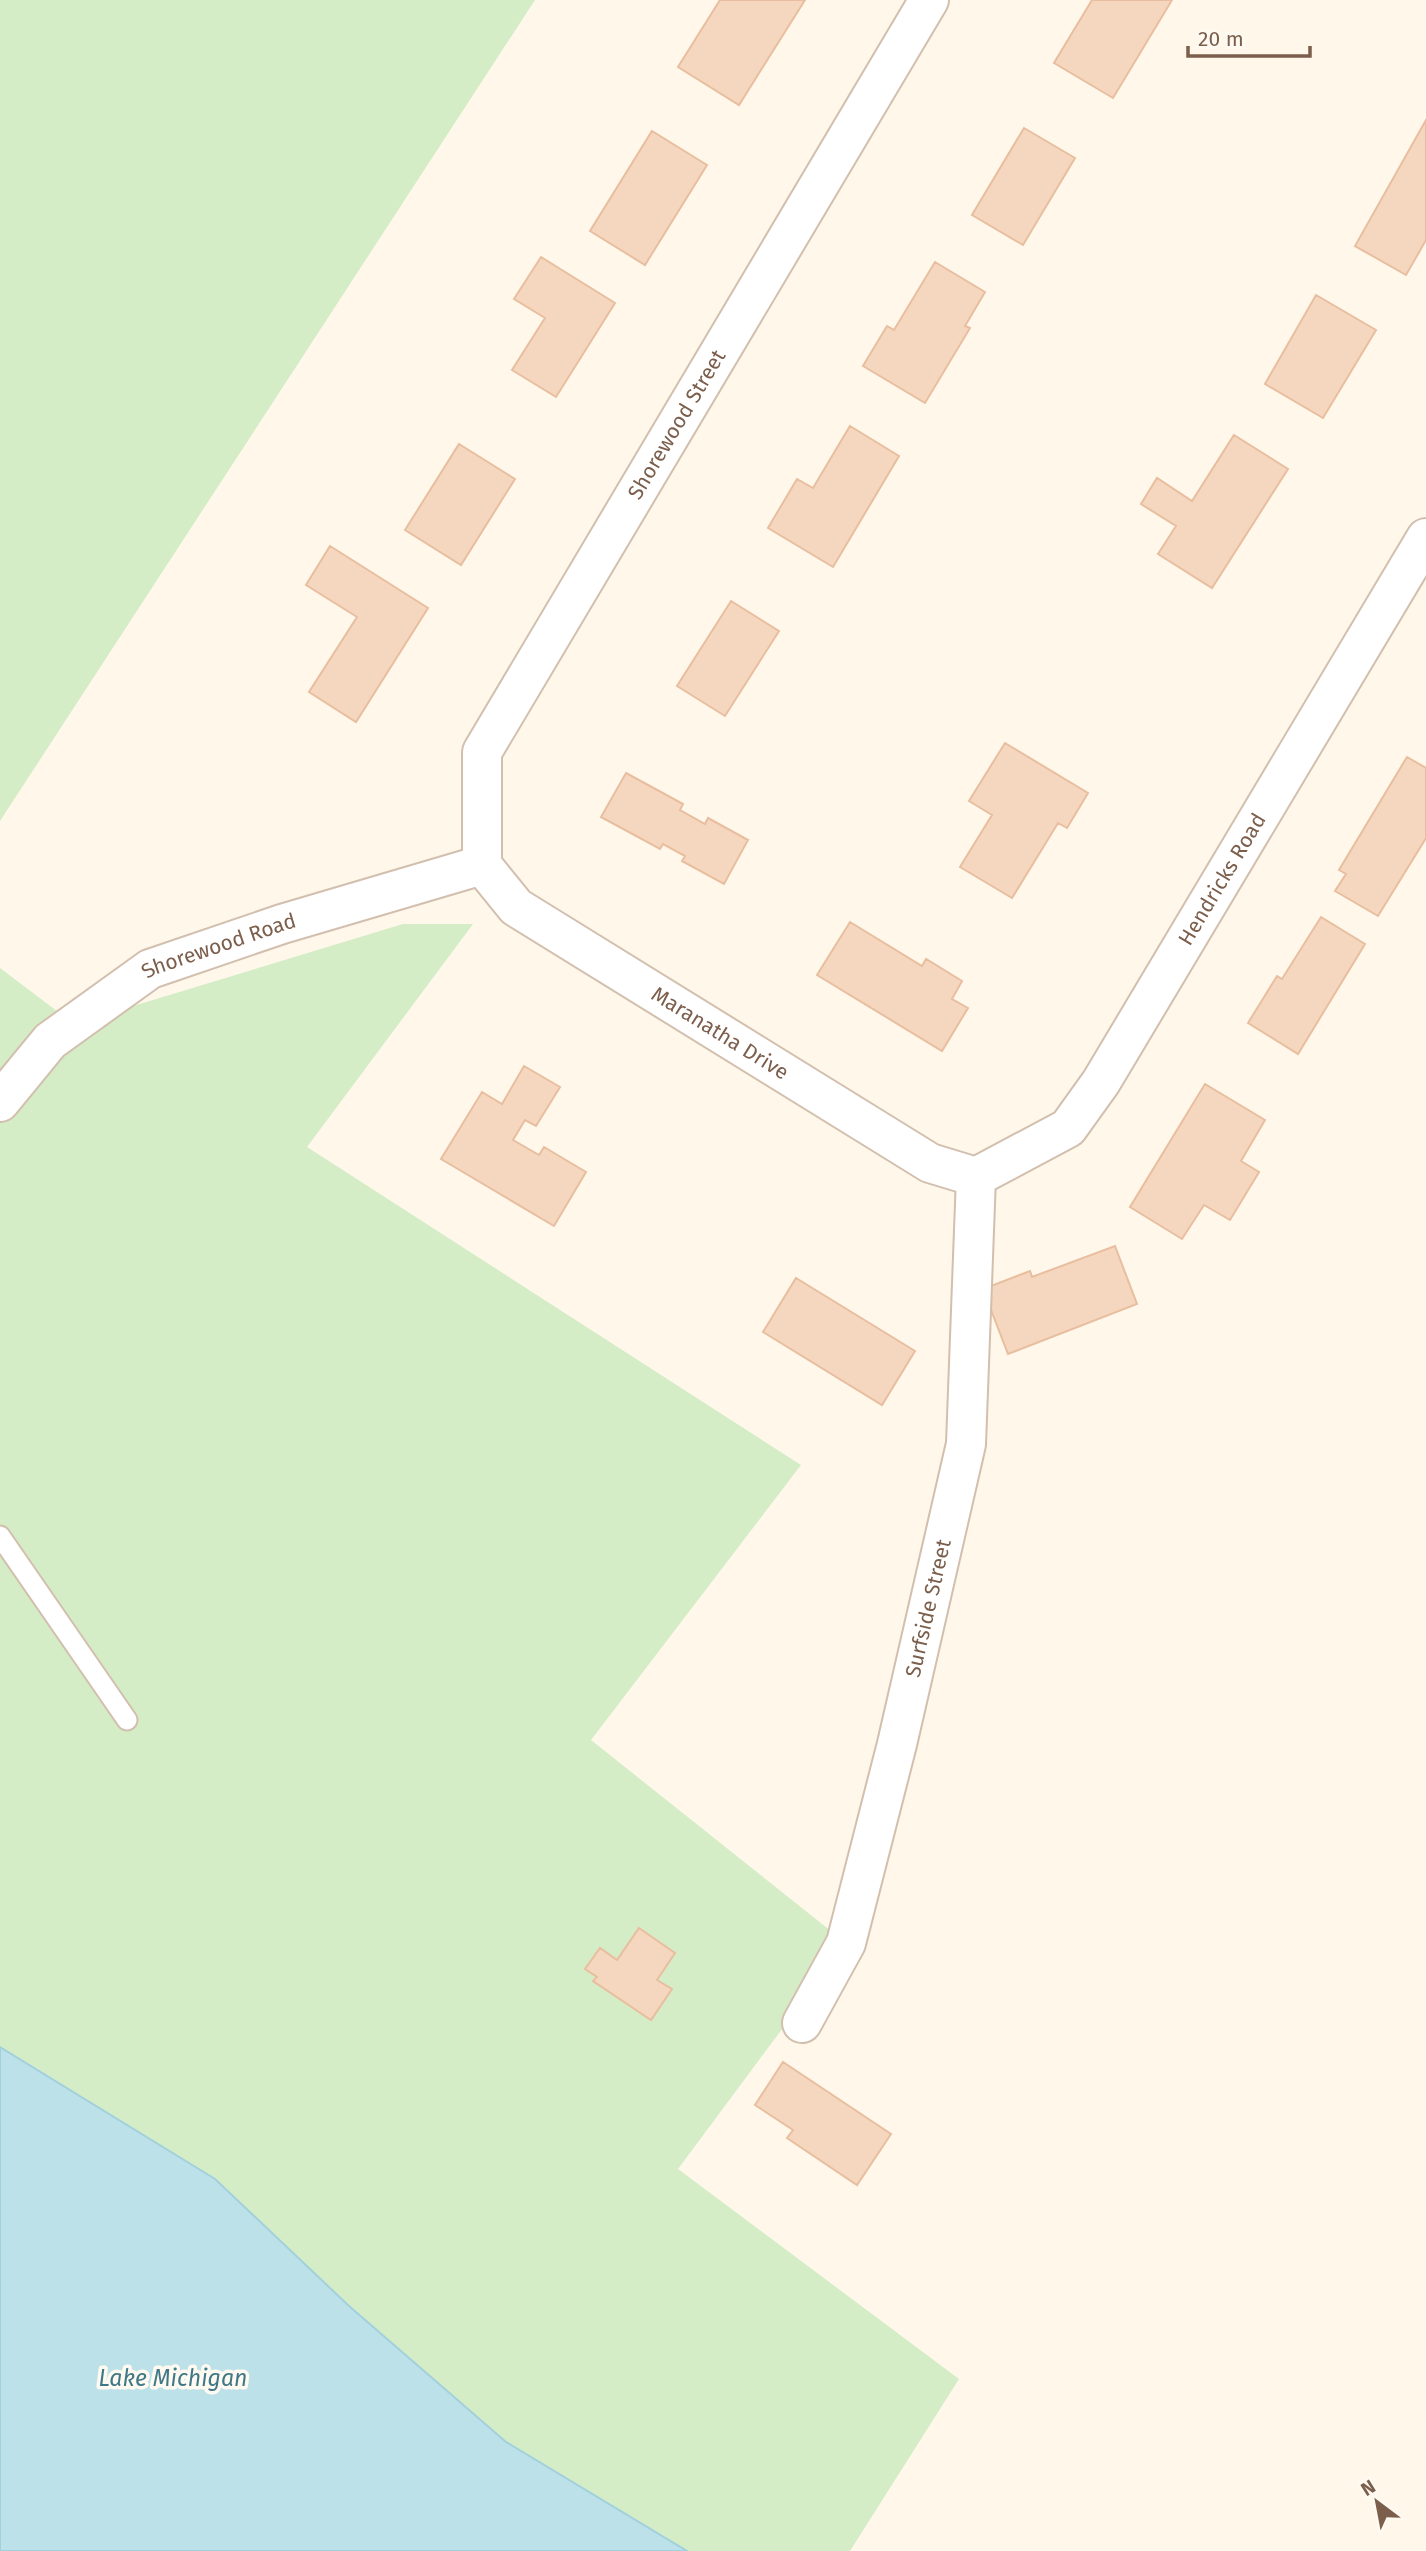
<svg xmlns="http://www.w3.org/2000/svg" width="1426" height="2551" font-family="'Fira Sans',sans-serif">
<style>
.green{fill:#d4edc6}
.water{fill:#bce1e9;stroke:#a2d0dc;stroke-width:2}
.building{fill:#f5d7c0;stroke:#e8be9f;stroke-width:2}
.lines{fill:none;stroke-linecap:round;stroke-linejoin:round}
.service-casing{stroke:#d2bfae;stroke-width:23}
.minor-casing{stroke:#d2bfae;stroke-width:42}
.service{stroke:#fff;stroke-width:19}
.minor{stroke:#fff;stroke-width:38}
.labels{text-anchor:middle;dominant-baseline:central;stroke-width:7;stroke-linejoin:round;paint-order:stroke}
.street-label{font-size:21px;fill:#7b5e4b;stroke:#fffaf1}
.water-label{font-size:23px;font-style:italic;fill:#3f7987;stroke:#fffaf1}
</style>
<rect width="100%" height="100%" fill="#fef7ea"/>
<!-- green -->
<path class="green" d="M0,0H535L0,821Z
M403,924H473L307,1147L801,1465L591,1740L846,1943L678,2169L959,2379L850,2551H687L506,2442L349,2306L215,2179L0,2047V968L74,1024Z"/>
<!-- water -->
<path class="water" d="M0,2047L215,2179L349,2306L506,2442L687,2551H0Z"/>
<!-- building -->
<path class="building" d="M720,0H805L739,105L678,67Z
M1092,0H1172L1113,98L1054,63Z
M1426,120V240L1406,275L1355,246Z
M1024,128L1075,158L1023,245L972,215Z
M652,131L707,165L645,265L590,231Z
M541,257L615,303L556,397L512,370L545,318L514,299Z
M935,262L985,292L965,326L970,328L925,403L863,366L887,326L894,330Z
M1316,295L1376,330L1323,418L1265,384Z
M850,426L899,456L833,567L768,528L797,479L813,488Z
M1234,435L1288,469L1212,588L1158,554L1176,526L1141,504L1157,478L1192,501Z
M459,444L515,479L461,565L405,530Z
M330,546L428,608L356,722L309,692L357,617L306,585Z
M731,601L779,631L725,716L677,686Z
M1005,743L1088,793L1067,828L1058,823L1012,898L960,867L992,815L969,801Z
M1407,757L1426,768V838L1378,916L1335,891L1346,874L1339,870Z
M626,773L683,804L680,810L705,824L708,818L748,840L724,884L682,861L685,856L663,844L660,849L601,817Z
M1321,917L1365,944L1298,1054L1248,1023L1277,976L1282,979Z
M850,922L922,966L926,959L962,981L952,999L968,1008L942,1051L817,975Z
M524,1066L560,1087L536,1126L525,1120L513,1140L539,1155L544,1147L586,1172L554,1226L441,1159L482,1092L502,1104Z
M1205,1084L1265,1120L1241,1161L1259,1172L1230,1220L1204,1205L1182,1239L1130,1207Z
M1115,1246L1137,1304L1008,1354L983,1289L1030,1271L1032,1277Z
M796,1278L915,1351L882,1405L763,1332Z
M639,1928L675,1953L657,1980L672,1989L651,2020L593,1981L597,1977L585,1969L600,1948L617,1960Z
M783,2062L891,2134L857,2185L787,2138L793,2130L755,2105Z"/>
<g class="lines">
<!-- service casing -->
<g class="service-casing">
<path id="service" d="M0,1536L127,1720"/>
</g>
<!-- minor casing -->
<g class="minor-casing">
<g id="minor">
<path id="s1" d="M482,865V752L929,0"/>
<path id="s2" d="M482,865L516,907L930,1163L976,1177"/>
<path id="s3" d="M0,1102L50,1041L150,969L282,924L482,865"/>
<path id="s4" d="M976,1177L1068,1128L1101,1082L1426,538"/>
<path id="s5" d="M802,2023L846,1943L897,1744L966,1444L976,1177"/>
</g>
</g>
<!-- service -->
<use href="#service" class="service"/>
<!-- minor -->
<use href="#minor" class="minor"/>
</g>
<g class="labels">
<!-- street labels -->
<g class="street-label">
<text stroke="none"><textPath href="#s1" startOffset="494">Shorewood Street</textPath></text>
<text stroke="none"><textPath href="#s4" startOffset="397">Hendricks Road</textPath></text>
<text stroke="none"><textPath href="#s3" startOffset="275">Shorewood Road</textPath></text>
<text stroke="none"><textPath href="#s2" startOffset="294">Maranatha Drive</textPath></text>
<text stroke="none"><textPath href="#s5" startOffset="436">Surfside Street</textPath></text>
</g>
<!-- water labels -->
<g class="water-label">
<text x="173" y="2378">Lake Michigan</text>
</g>
</g>
<!-- north arrow -->
<g transform="translate(1377 2502) rotate(328)" stroke="#fffaf1" stroke-width="5" paint-order="stroke">
<path d="M0-5L12 26L0 18L-12 26Z" fill="#7b5e4b"/>
<text y="-10" font-size="19" font-weight="bold" text-anchor="middle" fill="#7b5e4b">N</text>
</g>
<!-- scale -->
<path d="M1188 46v10h122v-10" fill="none" stroke="#7b5e4b" stroke-width="3.5"/>
<text x="1198" y="46" font-size="21" fill="#7b5e4b" stroke="#fffaf1" stroke-width="5" paint-order="stroke">20 m</text>
</svg>
